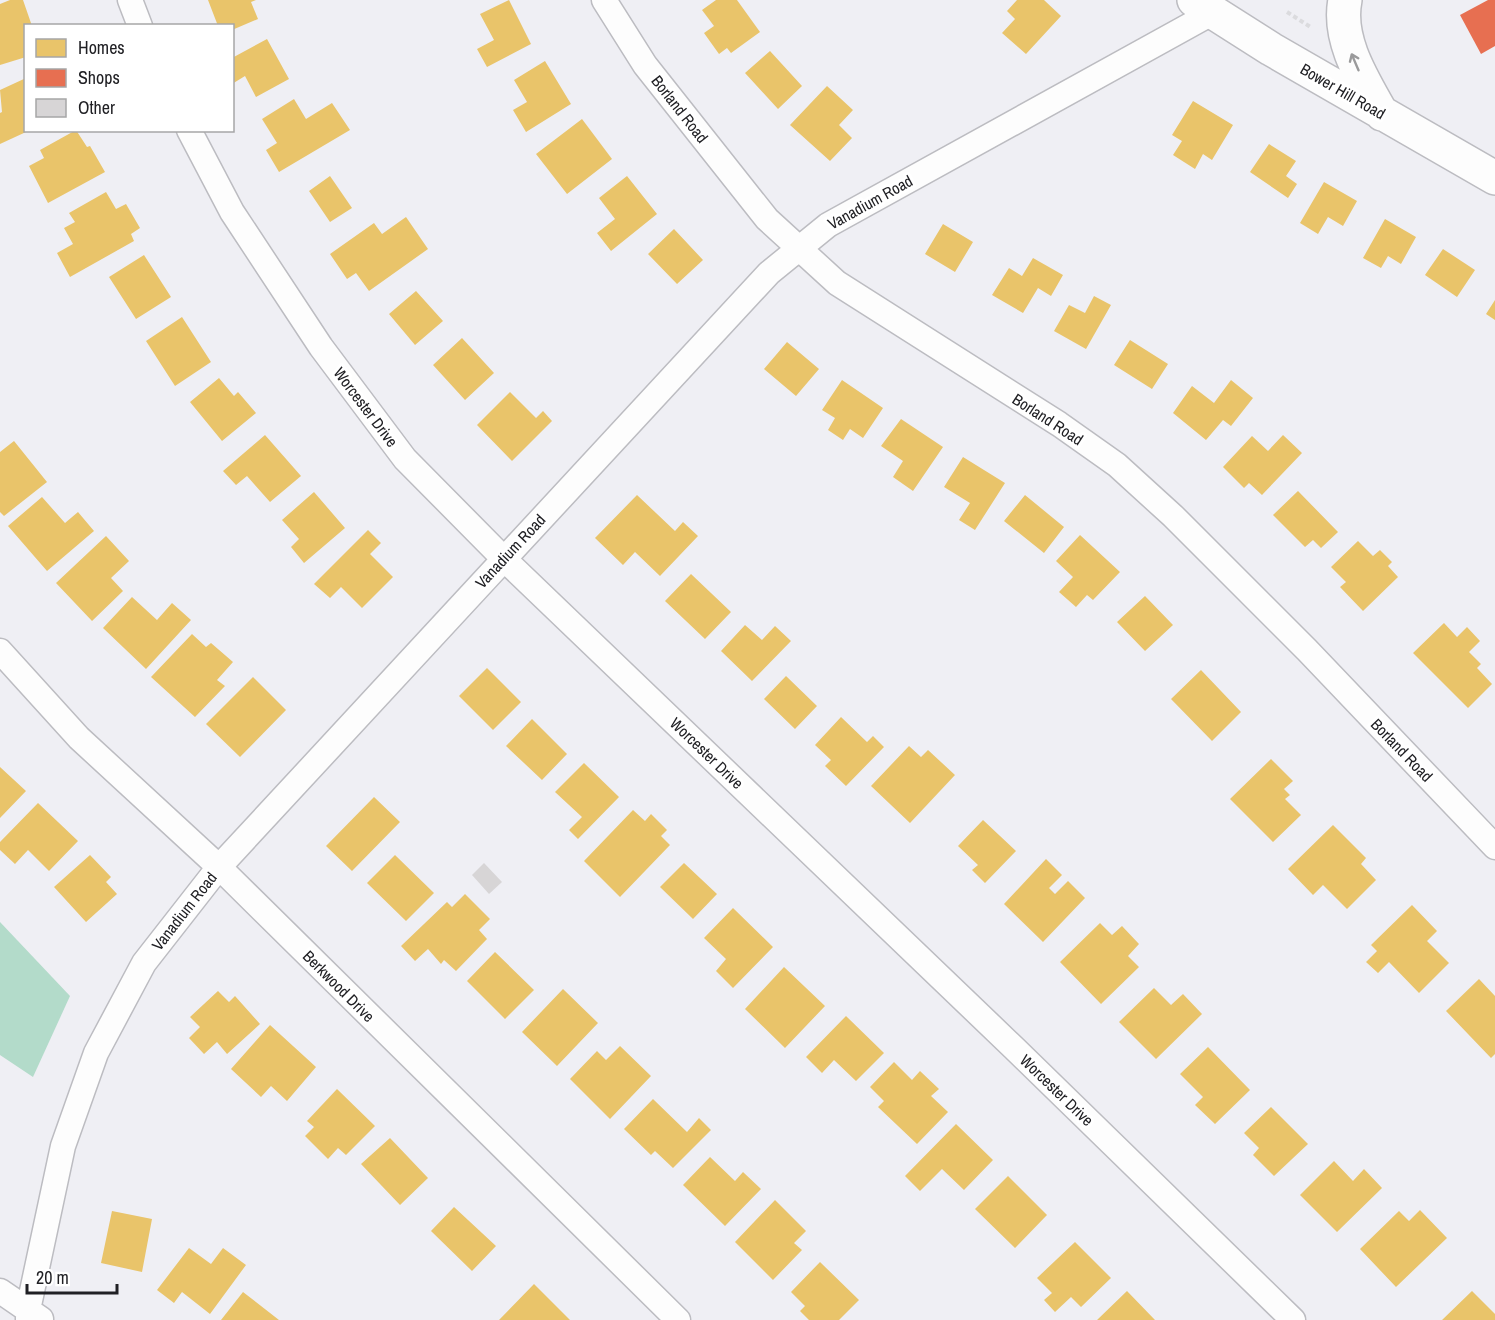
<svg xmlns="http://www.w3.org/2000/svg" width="1495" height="1320" font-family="'Archivo Narrow',sans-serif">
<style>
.forest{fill:#b3dbca}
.homes{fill:#e9c46a}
.shops{fill:#e76f51}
.building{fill:#d7d5d6}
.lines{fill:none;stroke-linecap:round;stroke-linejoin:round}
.street-casing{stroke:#bcbcc1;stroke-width:27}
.secondary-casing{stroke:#bcbcc1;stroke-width:36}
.path{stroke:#dbdbde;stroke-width:4;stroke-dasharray:4.5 3;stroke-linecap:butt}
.street{stroke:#fdfdfd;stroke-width:24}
.secondary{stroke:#fdfdfd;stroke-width:33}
.oneway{stroke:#9a9a9b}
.labels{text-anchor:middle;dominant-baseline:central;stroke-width:6;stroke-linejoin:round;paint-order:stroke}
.street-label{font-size:16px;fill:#202024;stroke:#fff}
</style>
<rect width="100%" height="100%" fill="#efeff4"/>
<!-- forest -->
<path class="forest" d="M0,922L70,996L33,1077L0,1055Z"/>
<!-- homes -->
<path class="homes" d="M10,0H23L32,26H26V57L0,65V4Z
M208,0H256L251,2L258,19L232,30V26H218Z
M509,0L531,44L487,67L477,49L494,40L480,14Z
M716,0H737L760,32L731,53L727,48L719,54L704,33L714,26L702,10Z
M1017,0H1044L1061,16L1026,54L1002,33L1015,19L1007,11Z
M267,39L289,79L256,97L245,76L232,84V58Z
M770,51L802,86L778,109L745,73Z
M545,61L571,104L526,132L513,110L527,102L514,80Z
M26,78V132L0,144V113L2,112L0,90Z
M827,86L853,110L839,125L852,138L830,161L790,125Z
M294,99L306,119L332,103L350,130L279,172L266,150L277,143L262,119Z
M1193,101L1233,125L1212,160L1203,154L1195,169L1173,155L1182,141L1172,135Z
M582,119L612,159L567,194L536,154Z
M76,130L87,147L90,146L105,172L48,203L29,166L44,158L40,150Z
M1269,144L1296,161L1286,176L1297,184L1288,198L1250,172Z
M330,176L352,208L330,222L309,191Z
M627,176L657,214L611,251L597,233L615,219L599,198Z
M1324,182L1357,201L1343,226L1328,217L1318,234L1300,223Z
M106,192L116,209L126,204L140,228L131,234L134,241L70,277L57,253L73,244L64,228L75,222L69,213Z
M406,217L428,249L369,291L356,273L347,279L330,254L374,223L382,234Z
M1385,219L1416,237L1401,264L1388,256L1381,268L1363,258Z
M943,224L973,242L955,272L925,254Z
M674,229L703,260L677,284L648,254Z
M1443,249L1475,270L1457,297L1425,275Z
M144,255L171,297L136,319L109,277Z
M1033,258L1063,275L1051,296L1038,288L1023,313L992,295L1009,268L1022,276Z
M416,291L443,321L415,345L389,314Z
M1094,296L1111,305L1086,349L1054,331L1069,305L1085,313Z
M1495,300V320L1486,314Z
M182,317L211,362L175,386L146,341Z
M462,338L494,373L465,400L433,365Z
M1130,340L1168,364L1152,389L1114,365Z
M787,342L819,369L796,396L764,369Z
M219,378L234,396L238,392L256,413L222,441L190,402Z
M842,380L883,408L863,438L850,429L843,440L828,430L835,418L822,410Z
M1231,380L1253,398L1231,426L1223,420L1206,440L1173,413L1192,386L1214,403Z
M510,392L536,418L543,411L552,421L512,461L477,425Z
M901,419L943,447L913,491L893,477L903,461L881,446Z
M265,435L301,476L270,502L247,476L236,485L223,471Z
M1283,435L1302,453L1262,495L1249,483L1244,488L1223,467L1252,436L1268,451Z
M14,441L47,482L4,516L0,512V452Z
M963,457L1005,483L975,530L959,520L970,503L944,487Z
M1298,491L1338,532L1321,548L1313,540L1305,547L1273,515Z
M314,492L345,528L304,563L291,547L299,539L282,520Z
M637,495L675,531L683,522L698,536L660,576L635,552L623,565L595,538Z
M1025,495L1064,527L1044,553L1004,521Z
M42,497L65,523L78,512L94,531L47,571L8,526Z
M368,530L381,543L370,554L393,577L362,608L341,587L330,598L314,584Z
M1080,535L1120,572L1093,600L1087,595L1076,607L1059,592L1073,577L1056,561Z
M106,536L129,561L111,578L123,591L92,621L56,583Z
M1358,541L1373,556L1380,550L1392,562L1388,566L1398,577L1363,611L1340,587L1346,582L1331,567Z
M691,574L731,612L705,639L665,601Z
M1145,596L1173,625L1145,651L1117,622Z
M132,597L157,620L172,603L191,620L146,669L103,628Z
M1444,623L1457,637L1467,627L1480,641L1469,652L1481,664L1477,668L1492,684L1468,708L1413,653Z
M745,625L762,640L775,626L791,641L752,681L721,651Z
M192,634L206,647L211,643L233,662L217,680L225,686L195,717L151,677Z
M487,668L521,702L493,730L459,696Z
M1201,670L1241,712L1212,741L1171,699Z
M786,676L817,706L795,729L764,699Z
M253,677L286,710L240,757L206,724Z
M841,717L867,742L873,736L884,747L846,786L825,766L831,760L815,745Z
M532,719L567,754L542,780L506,746Z
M909,746L921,757L928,750L955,775L910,823L871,786Z
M1271,759L1293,781L1284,789L1290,795L1285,799L1301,815L1273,842L1230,799Z
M584,763L619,797L578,839L569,830L582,817L555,792Z
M0,767L26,791L0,818Z
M374,797L400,822L352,871L326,846Z
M38,803L78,841L49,871L28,850L15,864L0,850V842Z
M633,810L645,821L651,814L667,830L661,836L670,845L620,897L584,861Z
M983,820L1016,851L985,883L972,870L978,865L958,846Z
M1333,825L1366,858L1361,864L1376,880L1347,909L1323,885L1313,895L1288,869Z
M90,855L111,877L106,882L117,894L86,922L54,887Z
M395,855L434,893L406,921L367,883Z
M1046,859L1062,875L1049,888L1055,894L1068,881L1085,898L1043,942L1004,904Z
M684,863L717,894L693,919L660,887Z
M465,894L490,919L479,930L487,939L456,971L444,960L441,964L428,949L415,961L401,946L447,902L452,907Z
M1412,905L1437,931L1427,941L1449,963L1419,993L1389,962L1378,973L1366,962L1377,951L1371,945Z
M733,908L773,947L733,988L716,971L726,959L704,938Z
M1100,923L1112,935L1122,926L1139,944L1128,956L1139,967L1101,1004L1060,962Z
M495,952L534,990L505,1019L467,981Z
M784,967L825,1006L785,1048L745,1009Z
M1479,979L1495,996V1054L1491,1058L1446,1011Z
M1154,988L1171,1005L1183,994L1202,1014L1156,1059L1119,1022Z
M563,989L598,1023L557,1066L522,1032Z
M218,991L229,1002L235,996L260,1024L227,1054L217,1042L204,1054L189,1038L200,1027L190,1017Z
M846,1016L884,1053L856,1081L834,1060L822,1073L806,1057Z
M270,1025L316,1067L287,1101L271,1086L261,1097L231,1069Z
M620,1046L651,1076L610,1119L570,1079L597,1051L606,1060Z
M1208,1047L1250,1090L1215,1124L1195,1105L1203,1097L1180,1074Z
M894,1062L912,1080L920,1071L939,1089L931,1096L948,1112L917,1144L878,1107L884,1101L870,1087Z
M337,1089L375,1126L346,1155L338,1148L328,1159L305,1136L314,1127L307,1121Z
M653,1099L687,1132L699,1118L711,1130L673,1168L655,1151L651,1155L624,1129Z
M1271,1107L1308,1144L1274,1176L1253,1155L1259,1148L1244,1133Z
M956,1124L993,1160L964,1190L942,1169L920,1191L905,1176Z
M390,1138L428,1178L400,1205L361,1164Z
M710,1157L735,1181L743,1172L761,1189L725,1226L683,1185Z
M1334,1161L1353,1181L1364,1169L1382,1188L1337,1232L1300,1195Z
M1008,1176L1047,1215L1015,1248L975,1209Z
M775,1200L806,1231L794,1243L802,1250L773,1280L735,1242Z
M454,1207L496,1246L472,1271L431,1231Z
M1420,1210L1447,1238L1396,1287L1360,1249L1399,1211L1409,1221Z
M112,1211L152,1219L142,1272L101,1263Z
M1075,1242L1111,1278L1081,1307L1071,1297L1055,1312L1044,1300L1052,1293L1037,1278Z
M189,1248L211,1264L223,1248L246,1265L210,1314L182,1292L174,1303L157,1290Z
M820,1262L859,1300L839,1320H809L800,1311L805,1306L791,1292Z
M534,1284L570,1320H499Z
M1127,1291L1155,1320H1097Z
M1472,1291L1495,1314V1320H1442Z
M243,1292L279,1320H221Z"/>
<!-- shops -->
<path class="shops" d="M1488,0H1495V46L1481,54L1460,15Z"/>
<!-- building -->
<path class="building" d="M484,863L502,882L489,894L472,875Z"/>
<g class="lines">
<!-- street casing -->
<g class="street-casing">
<path id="street" d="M130,0L140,26
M604,0L645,65L767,219L837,283L1059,424L1117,465L1173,516L1307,650L1495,847
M189,130L232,212L321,347L405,459L503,558L1014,1048L1293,1320
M0,651L79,738L219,867L678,1320
M0,1291L41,1319
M28,1320V1310L63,1146L96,1053L144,963L219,867L769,273L828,225L1212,13"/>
</g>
<!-- secondary casing -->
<g class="secondary-casing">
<path id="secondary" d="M1194,0L1271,49L1495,178
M1345,0C1337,40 1363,80 1382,114"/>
</g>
<!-- path -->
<path class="path" d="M1287,12L1312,28"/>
<!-- street -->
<use href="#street" class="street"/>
<!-- secondary -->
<use href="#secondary" class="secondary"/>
</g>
<!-- one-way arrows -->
<defs><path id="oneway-shaft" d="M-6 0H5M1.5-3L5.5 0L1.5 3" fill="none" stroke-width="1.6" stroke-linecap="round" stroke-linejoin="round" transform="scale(1.5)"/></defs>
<use class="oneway" href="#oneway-shaft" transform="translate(1355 62) rotate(-113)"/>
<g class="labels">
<!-- street labels -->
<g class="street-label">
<text transform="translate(1343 91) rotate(30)">Bower Hill Road</text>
<text transform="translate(680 109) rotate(52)">Borland Road</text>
<text transform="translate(870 202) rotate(-29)">Vanadium Road</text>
<text transform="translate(366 407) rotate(53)">Worcester Drive</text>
<text transform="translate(1048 419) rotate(33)">Borland Road</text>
<text transform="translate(510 551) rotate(-47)">Vanadium Road</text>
<text transform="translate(1402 750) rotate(46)">Borland Road</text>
<text transform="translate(707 753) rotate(44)">Worcester Drive</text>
<text transform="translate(184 911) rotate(-52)">Vanadium Road</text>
<text transform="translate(339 986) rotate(45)">Berkwood Drive</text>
<text transform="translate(1057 1090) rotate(44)">Worcester Drive</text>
</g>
</g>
<!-- legend -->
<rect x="24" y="24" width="210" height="108" fill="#ffffff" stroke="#a6a6a7" stroke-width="1.5"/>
<rect x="36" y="39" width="30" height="18" fill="#e9c46a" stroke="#a6a6a7" stroke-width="1.5"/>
<text x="78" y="54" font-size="18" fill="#202024">Homes</text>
<rect x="36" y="69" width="30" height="18" fill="#e76f51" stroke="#a6a6a7" stroke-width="1.5"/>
<text x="78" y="84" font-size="18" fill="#202024">Shops</text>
<rect x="36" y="99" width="30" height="18" fill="#d7d5d6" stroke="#a6a6a7" stroke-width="1.5"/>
<text x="78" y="114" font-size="18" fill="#202024">Other</text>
<!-- scale -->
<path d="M27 1284v9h90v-9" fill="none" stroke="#202024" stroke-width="3"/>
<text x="36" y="1284" font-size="18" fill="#202024" stroke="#ffffff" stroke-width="4.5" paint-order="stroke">20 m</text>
</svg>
